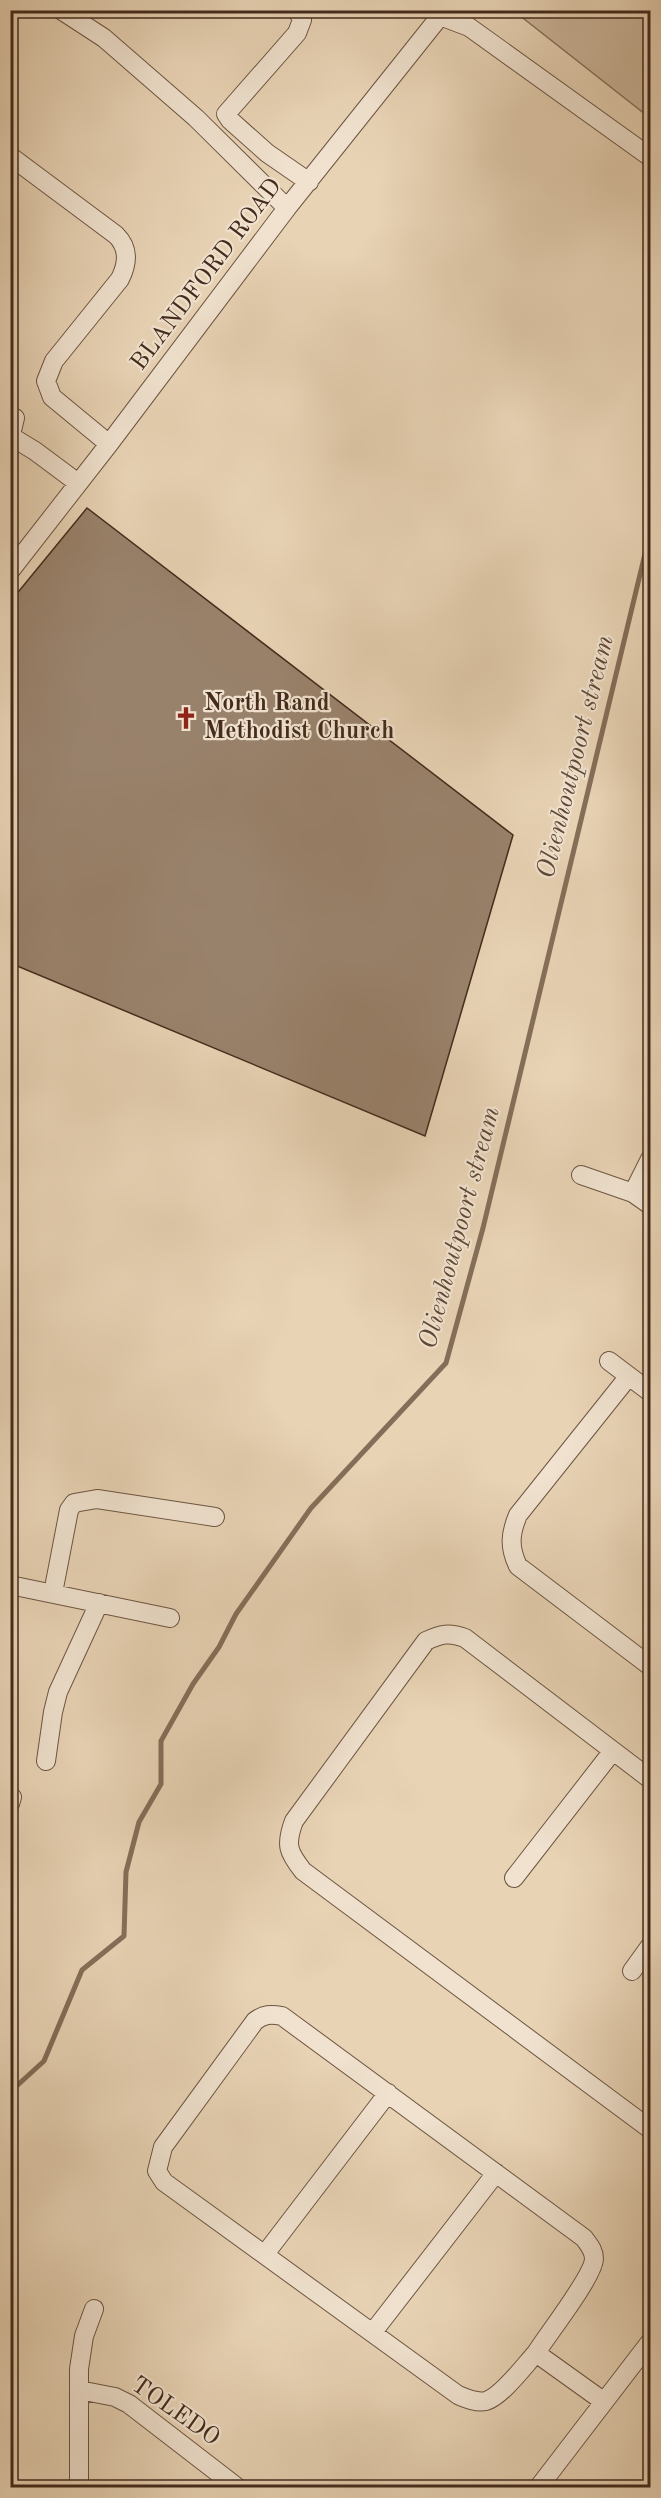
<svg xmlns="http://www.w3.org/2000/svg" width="661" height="2498" font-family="'Old Standard TT',serif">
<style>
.green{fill:#ccb69b;stroke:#88705c;stroke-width:1.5}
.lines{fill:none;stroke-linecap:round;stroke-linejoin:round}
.stream{stroke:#856e59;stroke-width:5}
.building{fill:#99826c;stroke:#442b1c;stroke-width:1.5}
.minor-casing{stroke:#6d5542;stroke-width:20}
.minor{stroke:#f0e2cf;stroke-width:18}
.labels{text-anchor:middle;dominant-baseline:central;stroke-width:4.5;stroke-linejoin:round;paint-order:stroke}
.street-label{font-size:24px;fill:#442b1c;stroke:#f0e2cf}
.poi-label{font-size:24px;font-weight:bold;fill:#442b1c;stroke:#f0e2cf;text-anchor:start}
.water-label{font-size:26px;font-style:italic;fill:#5f4735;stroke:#f0e2cf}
</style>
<rect width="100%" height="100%" fill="#e8d3b5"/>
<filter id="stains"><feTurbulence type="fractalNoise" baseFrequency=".00333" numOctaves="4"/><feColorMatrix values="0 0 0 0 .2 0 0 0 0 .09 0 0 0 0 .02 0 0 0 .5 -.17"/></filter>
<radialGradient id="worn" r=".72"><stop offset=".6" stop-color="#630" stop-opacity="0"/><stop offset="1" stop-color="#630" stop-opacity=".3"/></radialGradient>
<!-- green -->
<path class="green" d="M514,11H650V118Z"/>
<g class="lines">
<!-- stream -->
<path class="stream" d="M10,2092L44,2061L82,1970L124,1936L126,1872L139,1822L161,1784V1741L193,1684L219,1647L236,1614L311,1508L446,1363L483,1228L650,533
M10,2416V2426"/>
</g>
<!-- building -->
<path class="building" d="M87,508L513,835L425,1136L10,963V602Z"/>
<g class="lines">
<!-- minor casing -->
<g class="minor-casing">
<path id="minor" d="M61,10L104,38L196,118L287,208
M297,10L302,20L297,33L226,114L230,120L267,153L309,182
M433,10L440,16L469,27L650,157
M10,156L116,235C129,248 128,263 120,279L54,361L46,381L52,397L109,444
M12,437L35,451L78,483
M10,439L15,418
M10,571L109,444L287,208L445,10
M581,1175L633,1193L650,1205
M633,1193L650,1159
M609,1361L650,1392
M629,1376L518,1515C510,1534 509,1547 518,1566L650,1666
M10,1585L170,1618
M53,1593L69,1510L74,1503L97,1499L215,1517
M46,1761L53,1712L58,1692L99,1603
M650,1779L465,1638C449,1632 441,1634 426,1641L294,1821C285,1845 288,1852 303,1871L650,2129
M10,1804L12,1797
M514,1878L612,1752
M632,1971L650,1946
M265,2254L388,2093
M373,2332L496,2173
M536,2353C524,2366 502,2396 486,2401C477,2403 467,2399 458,2395L164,2182L157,2171L163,2147L255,2021C264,2014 271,2014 282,2016L584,2238C589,2245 594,2250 594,2259C593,2277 547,2335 536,2353L603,2401
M79,2390L115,2397L129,2404L238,2488
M79,2488V2369L84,2336L94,2309
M538,2488L650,2342"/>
</g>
<!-- minor -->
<use href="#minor" class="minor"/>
</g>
<!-- icons -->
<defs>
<g id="church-bare" transform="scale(1.8)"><path d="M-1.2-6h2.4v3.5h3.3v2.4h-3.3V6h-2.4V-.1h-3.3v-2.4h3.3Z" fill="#8f2418" stroke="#f0e2cf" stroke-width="2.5" paint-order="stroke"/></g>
</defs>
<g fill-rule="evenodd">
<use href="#church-bare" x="186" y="718"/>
</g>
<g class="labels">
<!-- street labels -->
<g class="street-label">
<text transform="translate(207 275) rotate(-53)">BLANDFORD ROAD</text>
<text transform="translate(175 2412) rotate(35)">TOLEDO</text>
</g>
<!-- poi labels -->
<g class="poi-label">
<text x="204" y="704">North Rand<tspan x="204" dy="28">Methodist Church</tspan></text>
</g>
<!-- water labels -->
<g class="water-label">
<text transform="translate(576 757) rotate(-76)">Olienhoutpoort stream</text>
<text transform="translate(460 1228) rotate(-75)">Olienhoutpoort stream</text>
</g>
</g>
<!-- margin -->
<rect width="661" height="2498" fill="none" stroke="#e8d3b5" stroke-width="36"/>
<rect x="12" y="12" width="637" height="2474" fill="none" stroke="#442b1c" stroke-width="3"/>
<rect x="18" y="18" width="625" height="2462" fill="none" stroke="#442b1c" stroke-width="1.5"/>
<rect width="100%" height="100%" filter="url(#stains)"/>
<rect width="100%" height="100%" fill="url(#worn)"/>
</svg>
